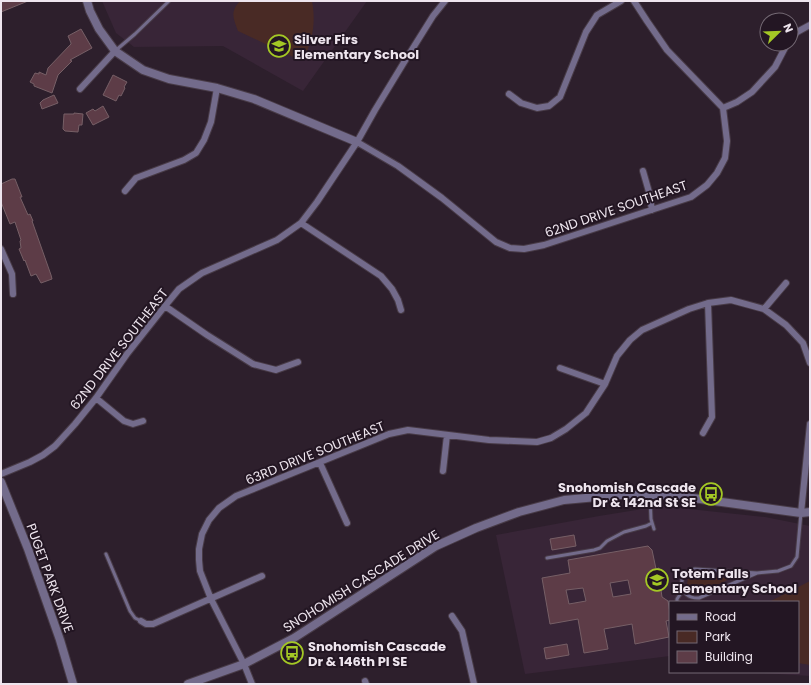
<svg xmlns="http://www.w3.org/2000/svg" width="811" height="685" font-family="Poppins,sans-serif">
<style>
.built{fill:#382537}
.green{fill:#492a25}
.building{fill:#5d3c47;stroke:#765f66;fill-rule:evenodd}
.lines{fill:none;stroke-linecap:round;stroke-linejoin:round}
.service-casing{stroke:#483b47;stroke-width:5}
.minor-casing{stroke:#483b47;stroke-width:8}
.tertiary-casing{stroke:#483b47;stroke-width:10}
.service{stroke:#736b8b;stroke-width:3}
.minor{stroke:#736b8b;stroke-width:6}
.tertiary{stroke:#736b8b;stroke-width:8}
.labels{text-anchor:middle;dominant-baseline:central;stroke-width:4;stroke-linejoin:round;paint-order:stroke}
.poi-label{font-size:13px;font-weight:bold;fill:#eee5ee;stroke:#231623;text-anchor:start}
.street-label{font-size:13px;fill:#eee5ee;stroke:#231623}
</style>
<rect width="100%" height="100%" fill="#2d1f2c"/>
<!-- built -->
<path class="built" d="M102,1H367L303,91L223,46L134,47L116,33Z
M661,506L765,517L810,526L809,557L810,558V676L760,673L753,672H798V602H670V656L525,674L496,535L599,516Z"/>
<!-- green -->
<path class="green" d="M240,1H312C316,22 313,42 302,61L238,31C233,18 230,12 240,1Z
M695,575L728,578L730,579L696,594L689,591L687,584L688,579Z
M810,581V665L798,663V602H769Z"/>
<!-- building -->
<path class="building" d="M1,1H28L1,12Z
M81,29L92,48L70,60L72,61L58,75L52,93L34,86V84L30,82L35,73L39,74V72L46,75L48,68L71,44V43L68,36Z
M113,75L127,82L124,87L125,88L121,96L119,95L116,101L103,95Z
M54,95L58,103L42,109L40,103L43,100Z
M103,106L109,117L93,125L86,113L93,109L95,111Z
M74,113L83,114L82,125H79L78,132L65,131L63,129L64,114H74Z
M12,179H15L22,197H20L28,215L30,214L33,221H32L51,275L52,279L41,283L36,274L31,276L25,260L24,261L19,249L21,248L20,241L21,240L15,222L10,224L1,202V184Z
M574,535L576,546L552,550L550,539Z
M648,546L652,550L656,569L659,568L661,581L660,583L662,597L668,601L670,613V620L666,621L669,637L635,644L632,624L604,629L608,649L584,653L578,619L550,624L542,578L570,573L568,560ZM628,580L631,594L613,597L610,583ZM583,588L586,601L569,604L566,590Z
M567,644L569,655L546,659L544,648Z"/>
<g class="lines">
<!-- service casing -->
<g class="service-casing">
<path id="service" d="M115,51L135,34L169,1
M650,495L651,519L654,529
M106,554L130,611L135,618L141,621
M547,558L594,550L600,548L607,541L624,532L646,526L652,523
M757,573L699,598C677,599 676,572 695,569L757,573L778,571L791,566L797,557L801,513
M677,602V599L683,590"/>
</g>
<!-- minor casing -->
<g class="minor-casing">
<path id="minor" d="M634,1L647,21L667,50L723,108
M791,39L797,32L810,25
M80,89L115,51
M509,94L521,103L537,108L549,106L560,97L586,32L597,15L621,1
M723,108L737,102L752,92L775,67L787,44
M357,142L398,166L442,198L496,242L510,248L524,249L544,245L691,197L707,185L717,173L725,158L727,141L723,108
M643,171L649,192L652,210
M125,191L136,178L184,160L196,153L204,140L211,122L217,88
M301,223L381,276L392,289L398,300L401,310
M1,249L12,274L13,294
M165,306L207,335L253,364L276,370L298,362
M764,309L786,283
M560,368L605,384
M96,398L124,421L133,424L143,421
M703,433L712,417L708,303
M320,463L347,523
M443,471L447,435
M1,474L30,462L43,455L55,446L75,424L96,398L127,354L165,306L179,289L202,273L277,240L301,223L317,202L357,142L375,110L403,64L433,16L445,1
M801,513L810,424
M452,616L462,631L474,684
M141,621L146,624H153L262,576
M365,681L366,684
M252,684L244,664L211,599L200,571L199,560V549L202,534L209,520L219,508L236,496L389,434L408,430L489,440L537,442L551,438L566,429L586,413L605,384L617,356L630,340L642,330L689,309L708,303L731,300L764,309L786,325L803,343L810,363"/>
</g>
<!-- tertiary casing -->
<g class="tertiary-casing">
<path id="tertiary" d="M87,1L90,11L99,29L115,51L143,70L169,79L217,88L254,99L357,142
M1,482L28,549L60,640L73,684
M188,684L244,664L294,638L436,546L476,528L519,512L564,500L619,495H671L801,513L810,512"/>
</g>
<!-- service -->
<use href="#service" class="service"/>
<!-- minor -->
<use href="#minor" class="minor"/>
<!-- tertiary -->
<use href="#tertiary" class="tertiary"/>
</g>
<!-- icons -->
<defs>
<g id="school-ring" transform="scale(1.15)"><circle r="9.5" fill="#231623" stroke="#a4c825" stroke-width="1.5"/><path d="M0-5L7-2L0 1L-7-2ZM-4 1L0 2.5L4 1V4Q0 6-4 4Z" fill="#a4c825"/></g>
<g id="bus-ring" transform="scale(1.15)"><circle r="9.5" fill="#231623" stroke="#a4c825" stroke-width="1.5"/><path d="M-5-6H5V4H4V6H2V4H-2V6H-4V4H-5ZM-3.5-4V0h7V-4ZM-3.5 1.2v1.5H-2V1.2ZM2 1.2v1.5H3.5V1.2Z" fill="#a4c825"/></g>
</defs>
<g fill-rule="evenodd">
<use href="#school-ring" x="279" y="46"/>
<use href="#bus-ring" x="711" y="494"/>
<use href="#school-ring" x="657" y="580"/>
<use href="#bus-ring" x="292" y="653"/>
</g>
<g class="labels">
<!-- poi labels -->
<g class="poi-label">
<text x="294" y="39">Silver Firs<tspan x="294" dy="15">Elementary School</tspan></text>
<text x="696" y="487" text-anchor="end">Snohomish Cascade<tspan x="696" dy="15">Dr &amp; 142nd St SE</tspan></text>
<text x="672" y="573">Totem Falls<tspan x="672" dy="15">Elementary School</tspan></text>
<text x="308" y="646">Snohomish Cascade<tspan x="308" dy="15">Dr &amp; 146th Pl SE</tspan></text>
</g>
<!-- street labels -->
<g class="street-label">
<text transform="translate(616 209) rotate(-19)">62ND DRIVE SOUTHEAST</text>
<text transform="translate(119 349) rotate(-52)">62ND DRIVE SOUTHEAST</text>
<text transform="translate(315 453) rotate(-22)">63RD DRIVE SOUTHEAST</text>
<text transform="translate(50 578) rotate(70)">PUGET PARK DRIVE</text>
<text transform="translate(361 581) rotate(-32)">SNOHOMISH CASCADE DRIVE</text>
</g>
</g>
<!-- border -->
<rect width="811" height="685" fill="none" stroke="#eee5ee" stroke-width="4"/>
<!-- legend -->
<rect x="669" y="601" width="130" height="72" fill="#231623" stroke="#746974"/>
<rect x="677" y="614" width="20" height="6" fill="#736b8b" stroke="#746974"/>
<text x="705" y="621" font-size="12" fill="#eee5ee">Road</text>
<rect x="677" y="631" width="20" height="12" fill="#492a25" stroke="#746974"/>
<text x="705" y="641" font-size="12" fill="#eee5ee">Park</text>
<rect x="677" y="651" width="20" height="12" fill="#5d3c47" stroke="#746974"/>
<text x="705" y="661" font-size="12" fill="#eee5ee">Building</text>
<!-- north arrow -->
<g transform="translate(779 32) rotate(67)"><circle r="19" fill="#231623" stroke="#746974"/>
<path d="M0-3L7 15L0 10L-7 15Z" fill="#a4c825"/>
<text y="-6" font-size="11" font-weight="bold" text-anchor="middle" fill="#eee5ee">N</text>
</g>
</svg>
